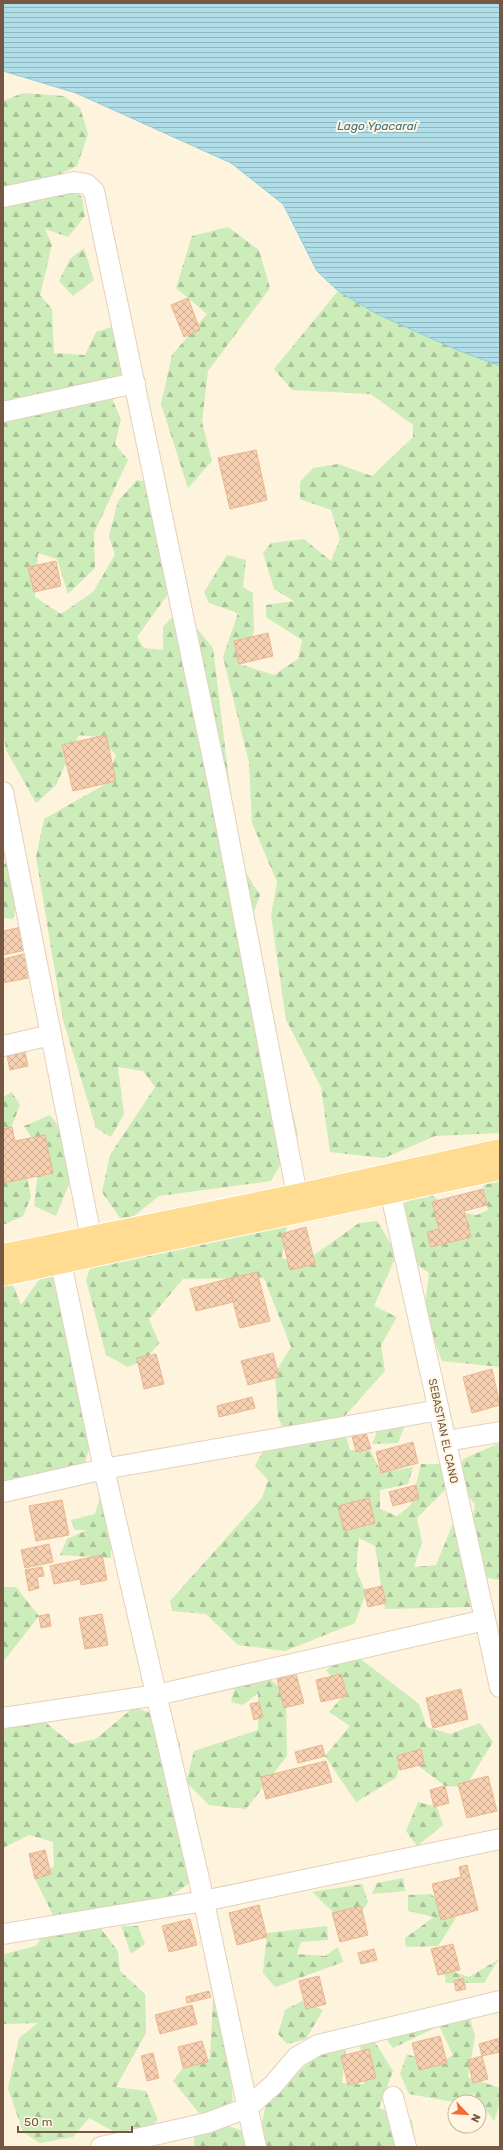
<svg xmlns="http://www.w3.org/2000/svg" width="503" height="2150" font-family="Rubik,sans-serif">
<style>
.forest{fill:url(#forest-firs)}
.water{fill:url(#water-rules);stroke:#95cddb}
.building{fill:url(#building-cross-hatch);stroke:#eab790}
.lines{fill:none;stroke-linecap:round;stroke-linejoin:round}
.minor-casing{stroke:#e4d0bb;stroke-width:22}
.major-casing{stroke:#fff;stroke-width:24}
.minor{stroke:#fff;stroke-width:20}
.major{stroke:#ffdc92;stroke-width:22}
.labels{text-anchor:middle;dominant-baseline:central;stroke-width:4;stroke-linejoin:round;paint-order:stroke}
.street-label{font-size:11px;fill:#755743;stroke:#fff6e4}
.water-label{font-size:12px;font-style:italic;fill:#397383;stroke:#fff6e4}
</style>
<defs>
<pattern id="forest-firs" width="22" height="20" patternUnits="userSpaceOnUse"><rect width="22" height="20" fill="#ccecba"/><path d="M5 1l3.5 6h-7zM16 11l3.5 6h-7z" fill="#aac299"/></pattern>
<pattern id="water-rules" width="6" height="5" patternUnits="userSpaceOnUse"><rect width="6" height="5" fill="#afdee9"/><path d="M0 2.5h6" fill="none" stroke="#93b7be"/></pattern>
<pattern id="building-cross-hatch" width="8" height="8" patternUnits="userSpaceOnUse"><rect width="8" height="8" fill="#f6d0b1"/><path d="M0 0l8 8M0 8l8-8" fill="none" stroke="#ccac92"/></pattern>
</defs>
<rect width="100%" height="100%" fill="#fef3dc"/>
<!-- forest -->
<path class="forest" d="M23,93L64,96L80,108L88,134L77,166L58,175L3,187V101Z
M63,181L82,197L85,216L68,237L45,229L52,245L40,295L52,309L54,353L85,355L96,332L115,326L132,359L113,401L121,419L115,444L128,460L94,533L95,568L68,594L57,559L38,553L35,597L61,614L93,592L115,555L109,536L118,501L137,480L156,484L178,580L137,637L144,648L163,650V627L180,608L213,648L239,862L260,895L251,921L256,963L298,1134L271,1181L159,1196L124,1224L102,1192L110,1155L155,1087L143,1071L118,1067L124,1114L111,1137L96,1128L63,1020L36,857L44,819L104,785L116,755L97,737L79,735L56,785L36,803L6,750L3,730V195Z
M228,227L259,250L270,288L208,371L202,422L212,461L188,488L161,404L172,355L207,314L176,288L192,236Z
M84,248L94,280L73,296L59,281L70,259Z
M338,291C390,322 444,344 500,366V1133L435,1136L384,1158L330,1152L321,1087L286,1020L271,915L277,882L252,823L249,763L223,657L238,613L209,603L204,592L227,555L246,560L243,587L253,593L254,632L239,664L274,675L298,659L302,640L266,617V605L294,601L274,589L263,553L271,543L304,539L331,561L340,539L331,510L300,499V482L313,468L338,464L372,476L413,437V425L371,394L292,390L274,369Z
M17,861L23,880L13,919L3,918V864Z
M12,1092L20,1105L8,1135L3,1137V1097Z
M50,1115L74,1147L76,1167L56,1216L34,1206L40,1151L24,1126Z
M24,1162L31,1197L23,1216L3,1225V1170Z
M500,1167V1367L442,1361L424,1312L429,1273L408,1258L397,1210L423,1188L452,1211L477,1215L488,1210L483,1185Z
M288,1220L282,1258L300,1265L359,1223L377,1221L397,1254L374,1306L397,1317L381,1345L385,1371L341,1420L286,1435L278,1417L275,1373L291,1347L264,1278L183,1279L149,1319L159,1343L146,1359L128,1367L106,1355L86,1280L96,1251Z
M49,1266L61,1267L99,1412L85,1463L3,1482V1273L8,1272L21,1305Z
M384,1415L406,1422L398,1443L372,1444Z
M346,1436L350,1450L371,1451L381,1473L413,1467L408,1484L380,1490V1509L397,1516L411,1505L421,1464H445L454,1481L417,1518L422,1542L414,1567L436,1565L454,1521L471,1607L385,1609L375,1546L359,1538L356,1570L366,1593L355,1623L285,1651L238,1645L206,1614L172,1611L170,1601L262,1498L268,1480L255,1466L264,1449Z
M500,1443V1580L482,1577L467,1557L475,1504L458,1484L463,1459Z
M102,1490L111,1526V1558L60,1555L67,1539L87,1530H75L71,1520L95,1514Z
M3,1587H16L39,1616L3,1662Z
M353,1653L419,1704L427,1727L450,1734L480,1723L493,1742L465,1787L445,1786L404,1755L396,1778L356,1802L325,1756L350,1726L329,1712L345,1694L326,1670Z
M262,1672L286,1693L287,1756L246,1809L209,1805L186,1782L194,1751L258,1730V1693L243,1705L231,1702L238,1674Z
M134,1707L169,1720L180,1744L172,1785L194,1880L172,1895L56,1921L35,1879L54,1866L53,1842L29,1835L3,1848V1721L34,1713L72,1744L96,1739Z
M418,1802L437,1807L443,1825L417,1846L406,1831Z
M403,1878L405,1891L372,1894L377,1883Z
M362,1884L368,1902L361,1913L333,1912L312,1892Z
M431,1894L456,1918L438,1946L406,1947L405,1938L434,1917L408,1911V1895Z
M98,1925L118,1951L120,1971L145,1994L146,2033L116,2087L146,2091L158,2120L133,2142L89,2118L73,2137L40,2143L23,2132L8,2088L19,2038L38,2023L3,2024V1958L5,1954L36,1946L49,1926Z
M121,1926H138L145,1944L131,1954Z
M327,1926L328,1940L301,1942L297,1954L325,1956L338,1947L343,1962L275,1987L263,1973L267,1933Z
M499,1959L484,1983H446L444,1969L469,1977Z
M226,1995L233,2105L211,2120L251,2134L247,2147H194L195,2126L204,2119L173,2081L189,2060L210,2059L213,1997Z
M302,2001L323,2010L306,2039L287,2044L278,2034L285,2010Z
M467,2008L475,2036L468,2077L500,2088V2103L494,2121L474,2094L454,2102L409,2094L400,2074L407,2054L437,2065L453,2055L439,2026L393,2048L376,2026Z
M373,2039L393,2071L379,2108L412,2120L416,2147H260L258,2142L266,2103L329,2043L347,2040L342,2083L364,2084L360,2041Z"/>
<!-- water -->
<path class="water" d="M3,3H500V366L457,350L377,314L338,291L317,271L283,204L231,163L76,93L3,71Z"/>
<!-- building -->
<path class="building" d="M188,298L200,330L184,337L171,305Z
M256,450L267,500L230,509L218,458Z
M56,561L61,586L34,592L28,567Z
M268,633L273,656L239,664L234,641Z
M106,735L116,781L73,791L62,745Z
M22,927L26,950L3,955V931Z
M28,953L33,977L3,983V959Z
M25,1052L28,1066L10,1070L7,1056Z
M12,1127L15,1141L45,1135L53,1173L3,1183V1129Z
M483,1189L487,1205L464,1211L471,1237L431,1247L427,1232L439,1229L432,1202Z
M306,1227L315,1264L290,1270L281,1234Z
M257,1272L270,1321L240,1328L227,1279Z
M227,1279L233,1302L196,1311L190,1289Z
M273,1353L279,1377L248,1385L241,1361Z
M156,1354L164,1384L144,1389L137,1358Z
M492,1369L500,1405L472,1413L463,1377Z
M252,1397L255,1408L219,1417L217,1406Z
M366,1433L371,1449L356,1452L352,1436Z
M413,1442L418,1463L381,1473L376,1452Z
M416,1485L419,1499L393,1506L389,1492Z
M369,1498L375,1523L344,1531L338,1506Z
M62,1500L69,1535L36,1541L29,1506Z
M49,1544L53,1562L25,1568L21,1550Z
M102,1555L107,1580L81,1585L80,1579L54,1584L50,1566Z
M42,1567L44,1576L37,1577L39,1588L29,1591L25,1570Z
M382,1586L386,1603L368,1607L364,1590Z
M49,1614L51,1626L41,1628L39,1616Z
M102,1614L108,1645L85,1649L79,1618Z
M296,1674L304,1703L284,1708L277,1679Z
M341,1674L347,1696L321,1702L316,1680Z
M461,1689L468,1719L433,1728L426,1698Z
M259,1702L263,1717L254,1720L250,1704Z
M322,1745L325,1756L298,1763L295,1752Z
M421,1749L424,1764L400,1770L397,1756Z
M326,1761L332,1782L266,1799L261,1777Z
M488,1776L497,1811L467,1818L458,1784Z
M445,1786L449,1803L434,1807L430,1790Z
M45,1850L51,1874L35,1879L29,1854Z
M467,1865L478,1910L441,1920L432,1884L461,1877L459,1867Z
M259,1905L267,1937L237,1945L229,1913Z
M361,1906L368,1935L340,1942L332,1913Z
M190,1919L197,1945L169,1952L162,1926Z
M453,1944L460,1970L438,1975L431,1949Z
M374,1949L377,1960L361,1964L358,1953Z
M319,1976L326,2004L306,2009L299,1981Z
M463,1978L466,1989L456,1991L454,1981Z
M209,1991L211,1997L187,2003L186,1997Z
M192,2005L197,2024L160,2034L155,2015Z
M440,2036L447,2063L419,2070L412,2043Z
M500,2038V2052L482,2056L479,2044Z
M202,2041L208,2062L183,2068L178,2047Z
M369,2049L376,2078L348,2085L341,2056Z
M153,2053L159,2078L147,2081L141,2056Z
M482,2056L488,2079L473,2083L468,2060Z"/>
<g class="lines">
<!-- minor casing -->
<g class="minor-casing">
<path id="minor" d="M3,197L74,182L86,184L94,191L218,783L297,1195
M3,412L135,383
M3,792L91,1237
M3,1046L51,1035
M387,1176L500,1687
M61,1263L104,1469L199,1879L256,2147
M446,1441L500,1432
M3,1492L104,1469L439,1410
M3,1718L157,1695L485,1620
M3,1934L204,1901L500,1839
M393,2097L406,2147
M101,2147L207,2123L247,2108L273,2085L297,2057L318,2045L500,2001"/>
</g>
<!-- major casing -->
<g class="major-casing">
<path id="major" d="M3,1255L297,1195L500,1150
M3,1275L500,1169"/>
</g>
<!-- minor -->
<use href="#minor" class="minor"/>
<!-- major -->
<use href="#major" class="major"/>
</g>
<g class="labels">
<!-- street labels -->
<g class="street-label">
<text transform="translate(443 1431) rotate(78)">SEBASTIAN EL CANO</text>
</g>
<!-- water labels -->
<g class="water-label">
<text x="377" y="126">Lago Ypacaraí</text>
</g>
</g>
<!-- border -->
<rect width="503" height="2150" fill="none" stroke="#755743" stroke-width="8"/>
<!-- north arrow -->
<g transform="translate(467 2114) rotate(115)"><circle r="19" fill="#fff6e4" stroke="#c8b6a4"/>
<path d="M0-3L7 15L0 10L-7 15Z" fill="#f56935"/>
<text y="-6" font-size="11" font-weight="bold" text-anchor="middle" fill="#755743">N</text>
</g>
<!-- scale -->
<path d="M18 2126v6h114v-6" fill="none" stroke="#755743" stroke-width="2"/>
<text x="24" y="2126" font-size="12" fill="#755743" stroke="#fff6e4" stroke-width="3" paint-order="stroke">50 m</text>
</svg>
